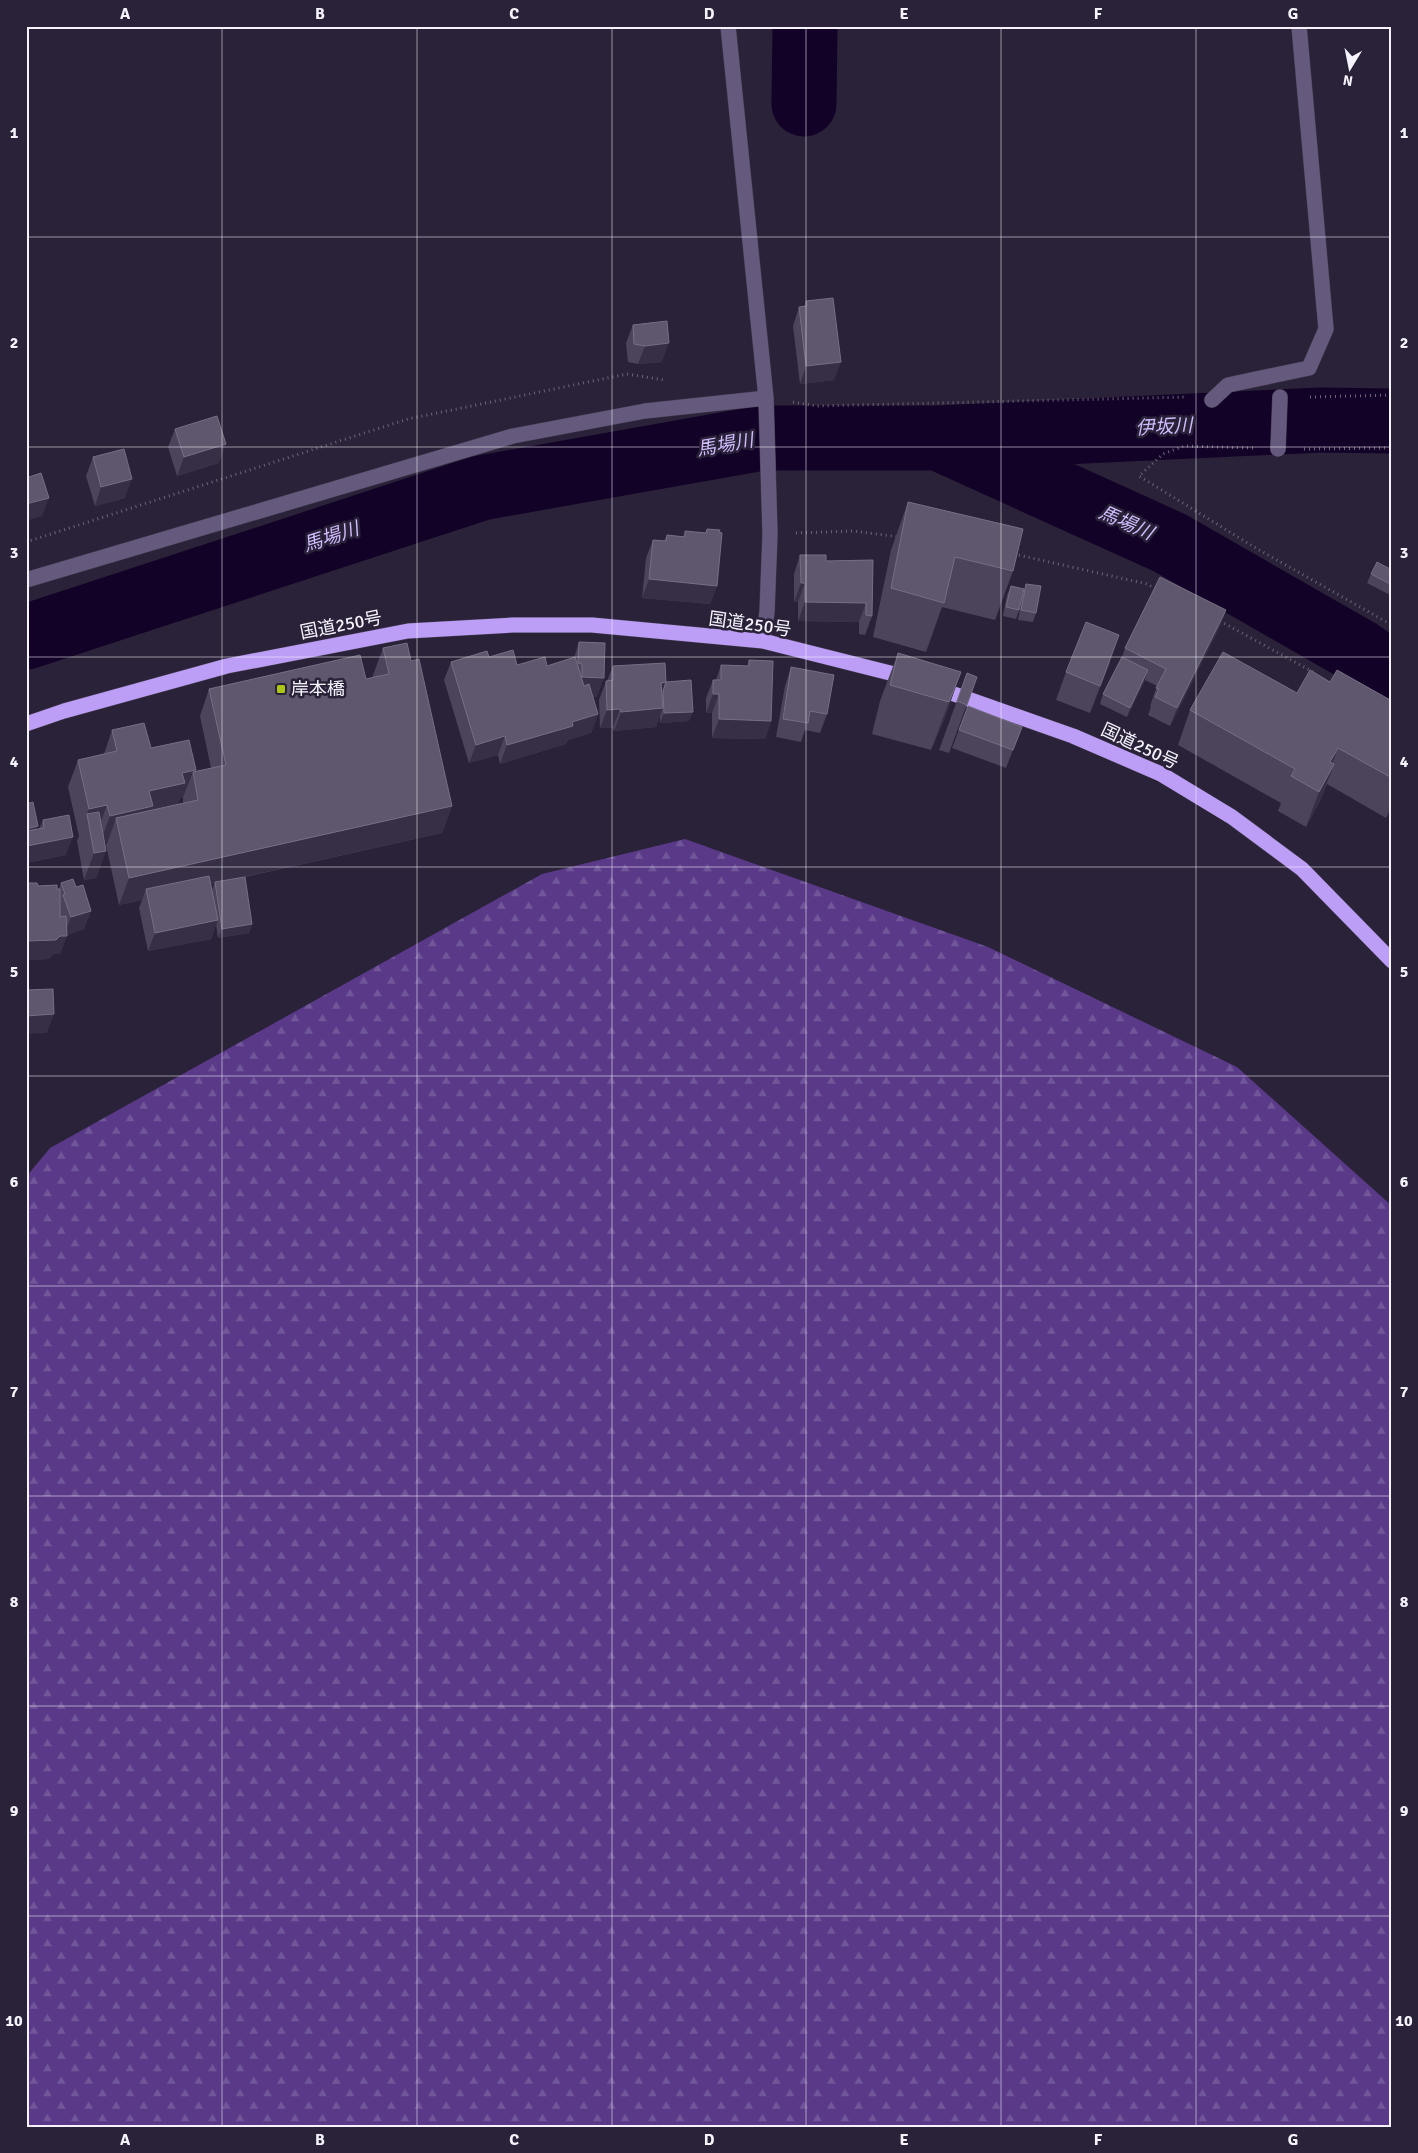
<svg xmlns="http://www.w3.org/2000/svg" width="1418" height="2153" font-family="Signika,'Noto Sans JP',sans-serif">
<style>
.forest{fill:url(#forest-firs)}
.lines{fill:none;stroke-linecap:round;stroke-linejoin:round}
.river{stroke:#120227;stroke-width:65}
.minor-casing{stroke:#473f54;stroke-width:16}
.highway-casing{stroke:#473f54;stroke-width:16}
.path{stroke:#6c6578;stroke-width:3;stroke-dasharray:1 4;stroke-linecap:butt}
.minor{stroke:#655a7d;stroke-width:15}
.highway{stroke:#bc9ef6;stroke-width:15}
.wall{fill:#4c445b;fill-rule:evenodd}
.shaded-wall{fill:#372f46}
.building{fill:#5e576d;stroke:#766f84}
.grid{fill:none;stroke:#f6f2fe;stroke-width:1;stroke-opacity:0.55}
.poi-dot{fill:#abc615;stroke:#2a2238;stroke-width:2}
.labels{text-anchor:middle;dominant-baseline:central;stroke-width:5;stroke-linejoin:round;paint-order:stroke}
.street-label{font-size:18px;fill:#f6f2fe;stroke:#2a2238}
.poi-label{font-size:18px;fill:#f6f2fe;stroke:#2a2238;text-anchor:start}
.water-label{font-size:19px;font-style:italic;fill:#d0bbfd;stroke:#2a2238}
.neatline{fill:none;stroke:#f6f2fe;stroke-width:2}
.grid-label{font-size:16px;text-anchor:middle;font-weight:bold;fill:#f6f2fe}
</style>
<defs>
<pattern id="forest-firs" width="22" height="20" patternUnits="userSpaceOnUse" patternTransform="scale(1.25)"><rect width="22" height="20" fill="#593988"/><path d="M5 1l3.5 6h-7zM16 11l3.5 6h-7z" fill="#71569a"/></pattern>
</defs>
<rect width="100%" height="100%" fill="#2a2238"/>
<!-- forest -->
<path class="forest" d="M685,839L988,947L1237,1067L1392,1206V2127H26V1177L50,1148L542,874Z"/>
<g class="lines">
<!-- river -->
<path class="river" d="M804,104L805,26
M947,442L1170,543L1360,652L1392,674
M26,637L481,488L762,438H937L1321,420L1392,421"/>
<!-- minor casing -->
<g class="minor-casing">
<path id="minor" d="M728,26L766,398L770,534L767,612L763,641
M1212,400L1228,385L1309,368L1326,329L1299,26
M1278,449L1280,397
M26,580L513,436L645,411L766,398"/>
</g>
<!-- highway casing -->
<g class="highway-casing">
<path id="highway" d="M934,687L1073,736L1161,774L1232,817L1302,869L1392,961
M26,724L64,711L227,666L408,631L513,625H592L763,641L910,678"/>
</g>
<!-- path -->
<path class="path" d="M1310,397L1392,395
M793,402L816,406L1186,397
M1253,448L1184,446L1163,454L1139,476L1254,547L1392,625
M1304,449L1392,448
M796,533L853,531L900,537
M26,542L408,419L627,374L664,380
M1014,554L1147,584L1158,590
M1220,621L1313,672"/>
<!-- minor -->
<use href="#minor" class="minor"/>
<!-- highway -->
<use href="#highway" class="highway"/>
</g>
<!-- wall -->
<path class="wall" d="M806,301L834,380L800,384L793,326L799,307L804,306Z
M633,325L662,362L638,364L628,362L626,343Z
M175,429L219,463L177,476L168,447Z
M93,457L125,498L95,506L86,476Z
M908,502L1013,571L995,620L942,607L926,652L873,637L891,550Z
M707,529L717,586L710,604L642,598L646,558L653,540L664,541L667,535L683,537L685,531L705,533Z
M800,555L826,561L873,560L872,616L865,635L859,634V622L798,621V602H794V574Z
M1392,570V596L1367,583L1371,574Z
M1026,584L1036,613L1033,622L1018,620L1023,593Z
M1011,586L1019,610L1016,619L1003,616L1007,595Z
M1226,610L1219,628L1170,726L1148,715L1151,707L1150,706L1157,686L1145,680L1127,717L1100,704L1103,694L1122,657L1125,648Z
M579,642L597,697H593L598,714L591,733L568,740L566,744L500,764L498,755L469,763L444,680L451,662L547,666L574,658Z
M383,648L411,661L452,806L442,833L245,877L252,924L249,933L218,938L216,924L211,939L148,951L139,908L142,900L119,905L106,845L108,841L104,842L106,851L96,878L84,880L77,841L79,836L68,787L78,760L104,754L112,730L196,770L195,772L211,768L200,716L209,689L366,679L373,677V675ZM183,797V803L178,804L180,798ZM211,884H214L212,890Z
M898,653L961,672L944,720L931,750L872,734L880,701Z
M749,660L771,721L765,739L712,738V713H706V698L713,680H716L721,665L747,666Z
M1110,663L1090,713L1056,700L1066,672Z
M613,666L666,682L689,721L660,723V716L656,727L614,731L613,728H600L599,700L606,681H607Z
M791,667L827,714L820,733L805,730L801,742L776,737L785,686Z
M967,673L977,677L949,753L939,750Z
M1330,682L1392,701V814L1389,813L1386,818L1327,784L1321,799L1306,827L1278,811L1281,803L1178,745L1190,710L1297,693Z
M968,706L1022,727L1006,768L952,748Z
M26,804L37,829H39L43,820L66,855L26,863Z
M26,883L57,889H59L61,883L76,887L91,911L84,929L67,935L60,954H53L49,959L26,960Z"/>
<!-- shaded-wall -->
<path class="shaded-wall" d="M669,343L662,362L638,364L645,346Z
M841,362L834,380L800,384L806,366Z
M226,444L219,463L177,476L184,457Z
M132,479L125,498L95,506L101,487Z
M49,498L42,516L26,521V504Z
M649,579L717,586L710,604L642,598Z
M801,583H805L798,602H794Z
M805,602L866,603L859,622L798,621Z
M1226,610L1219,628L1170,726L1177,708Z
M1119,635L1110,663L1090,713L1100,686Z
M1148,670L1145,680L1127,717L1130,708Z
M961,672L944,720L931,750L949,702Z
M582,677L604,678L597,697L575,696Z
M666,682L659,701L661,683Z
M713,694H719L712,713H706Z
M663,708L656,727L614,731L621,712Z
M620,709L613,728H600L607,710Z
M693,712L689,721L660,723L664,713Z
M598,714L591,733L568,740L566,744L500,764L507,745L572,722Z
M719,719L771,721L765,739L712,738Z
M505,736L498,755L469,763L476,745Z
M1338,748L1328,776L1334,764L1321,799L1306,827L1330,762Z
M196,770L193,776V772L183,797L180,798L175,810L116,818L108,841L100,843L110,816L149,791L182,773Z
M1392,803V806L1389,813L1386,818Z
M107,805L97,832L87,814L89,809Z
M452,806L442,833L215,883V882L214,884L148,898L146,889L142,900L119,905L129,878Z
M38,826L31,845L73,837L66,855L26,863V848L27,846L26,829Z
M106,851L96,878L84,880L94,853Z
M91,911L84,929L65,936H67L60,954H53L49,959L26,960V941L64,936L71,917Z
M218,920L211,939L148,951L155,933Z
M252,924L249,933L218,938L222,929Z
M54,1014L47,1033L26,1034V1016Z"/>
<!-- building -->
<path class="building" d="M833,298L841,362L806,366L799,307L807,306L806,301Z
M667,321L669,343L645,346L634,344L633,325Z
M217,416L226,444L184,457L175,429Z
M124,449L132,479L101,487L93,457Z
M41,473L49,498L26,504V478Z
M908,502L1023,529L1013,571L955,557L944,603L891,588Z
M707,529L720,530L719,532L722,533L717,586L649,579L653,540L666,541L667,535L685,537V531L706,533Z
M800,555H826V561L873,560L872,616L866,615V603L805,602V583H801Z
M1377,562L1392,570V585L1371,574Z
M1160,577L1226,610L1177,708L1155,697L1159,689L1156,688L1166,669L1125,648Z
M1026,584L1041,586L1036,613L1021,610Z
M1011,586L1024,589L1019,610L1006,607Z
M1086,622L1119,635L1100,686L1066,672Z
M579,642L605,643L604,678L582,677V664L578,663Z
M407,643L411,661L419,659L452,806L129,878L116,818L198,800L193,772L226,765L209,689L360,655L366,679L389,674L383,648Z
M513,650L517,665L545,657L547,666L575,657L584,686L589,684L598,714L572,722L573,726L507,745L505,736L476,745L451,662L487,651L489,657Z
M1223,652L1297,693L1310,670L1330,682L1337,670L1392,701V778L1338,748L1330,762L1334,764L1319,792L1291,776L1295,769L1190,710Z
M898,653L961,672L949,702L890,685Z
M1122,657L1148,670L1130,708L1103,694Z
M749,660L773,661L771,721L719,719V694H713V680H721V665L749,666Z
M665,663L666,682L661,683L663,708L621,712L620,709L607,710L606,681L613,680V666Z
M791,667L834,675L827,714L810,711L808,723L783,719Z
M967,673L977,677L967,705L957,701Z
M691,680L693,712L664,713L663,691L666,682Z
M968,706L1022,727L1013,750L959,730Z
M144,723L151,748L189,740L196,770L182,773L185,783L149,791L153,806L110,816L107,805L89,809L78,760L117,751L112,730Z
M33,802L38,826L26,829V804Z
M99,812L106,851L94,853L87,814Z
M69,815L73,837L27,846L26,831L44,828L43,820Z
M209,876L218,920L155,933L146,889Z
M245,877L252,924L222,929L215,882Z
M73,879L76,887L83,885L91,911L71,917L63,895L65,894L61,883Z
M26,883H37L38,886L57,885V889H60V917L66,916L67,936H60L56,940L26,941Z
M53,989L54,1014L26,1016V990Z"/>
<!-- grid -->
<path class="grid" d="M222,26V2127M417,26V2127M612,26V2127M806,26V2127M1001,26V2127M1196,26V2127M26,237H1392M26,447H1392M26,657H1392M26,867H1392M26,1076H1392M26,1286H1392M26,1496H1392M26,1706H1392M26,1916H1392"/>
<!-- markers -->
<rect class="poi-dot" x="276" y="684" width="10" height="10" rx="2.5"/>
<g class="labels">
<!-- street labels -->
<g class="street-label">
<text transform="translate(750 624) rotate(8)">国道250号</text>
<text transform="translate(341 625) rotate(-11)">国道250号</text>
<text transform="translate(1140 746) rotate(25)">国道250号</text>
</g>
<!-- poi labels -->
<g class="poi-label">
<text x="291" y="689">岸本橋</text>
</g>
<!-- water labels -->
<g class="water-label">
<text transform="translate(1164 427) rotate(-3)">伊坂川</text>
<text transform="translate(725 445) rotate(-10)">馬場川</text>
<text transform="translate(1126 523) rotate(24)">馬場川</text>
<text transform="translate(331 537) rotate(-18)">馬場川</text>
</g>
</g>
<!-- border -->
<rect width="1418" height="2153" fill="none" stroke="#2a2238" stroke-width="55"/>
<!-- north arrow -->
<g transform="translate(1350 68) rotate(190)" stroke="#2a2238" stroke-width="4" paint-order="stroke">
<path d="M0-4L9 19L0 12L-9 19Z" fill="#f6f2fe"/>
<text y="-8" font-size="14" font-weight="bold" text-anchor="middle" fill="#f6f2fe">N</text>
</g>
<rect x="28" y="28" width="1362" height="2098" class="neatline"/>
<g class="grid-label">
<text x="125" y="19">A</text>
<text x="320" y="19">B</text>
<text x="514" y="19">C</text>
<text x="709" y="19">D</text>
<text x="904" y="19">E</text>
<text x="1098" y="19">F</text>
<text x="1293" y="19">G</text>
<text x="14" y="138">1</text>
<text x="1404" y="138">1</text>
<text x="14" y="348">2</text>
<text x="1404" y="348">2</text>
<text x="14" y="558">3</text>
<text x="1404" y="558">3</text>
<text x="14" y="767">4</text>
<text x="1404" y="767">4</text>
<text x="14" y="977">5</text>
<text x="1404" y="977">5</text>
<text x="14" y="1187">6</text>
<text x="1404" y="1187">6</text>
<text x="14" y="1397">7</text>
<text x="1404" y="1397">7</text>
<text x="14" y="1607">8</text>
<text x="1404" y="1607">8</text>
<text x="14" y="1816">9</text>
<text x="1404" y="1816">9</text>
<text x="14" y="2026">10</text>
<text x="1404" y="2026">10</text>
<text x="125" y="2145">A</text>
<text x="320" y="2145">B</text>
<text x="514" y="2145">C</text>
<text x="709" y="2145">D</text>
<text x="904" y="2145">E</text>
<text x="1098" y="2145">F</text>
<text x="1293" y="2145">G</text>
</g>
</svg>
